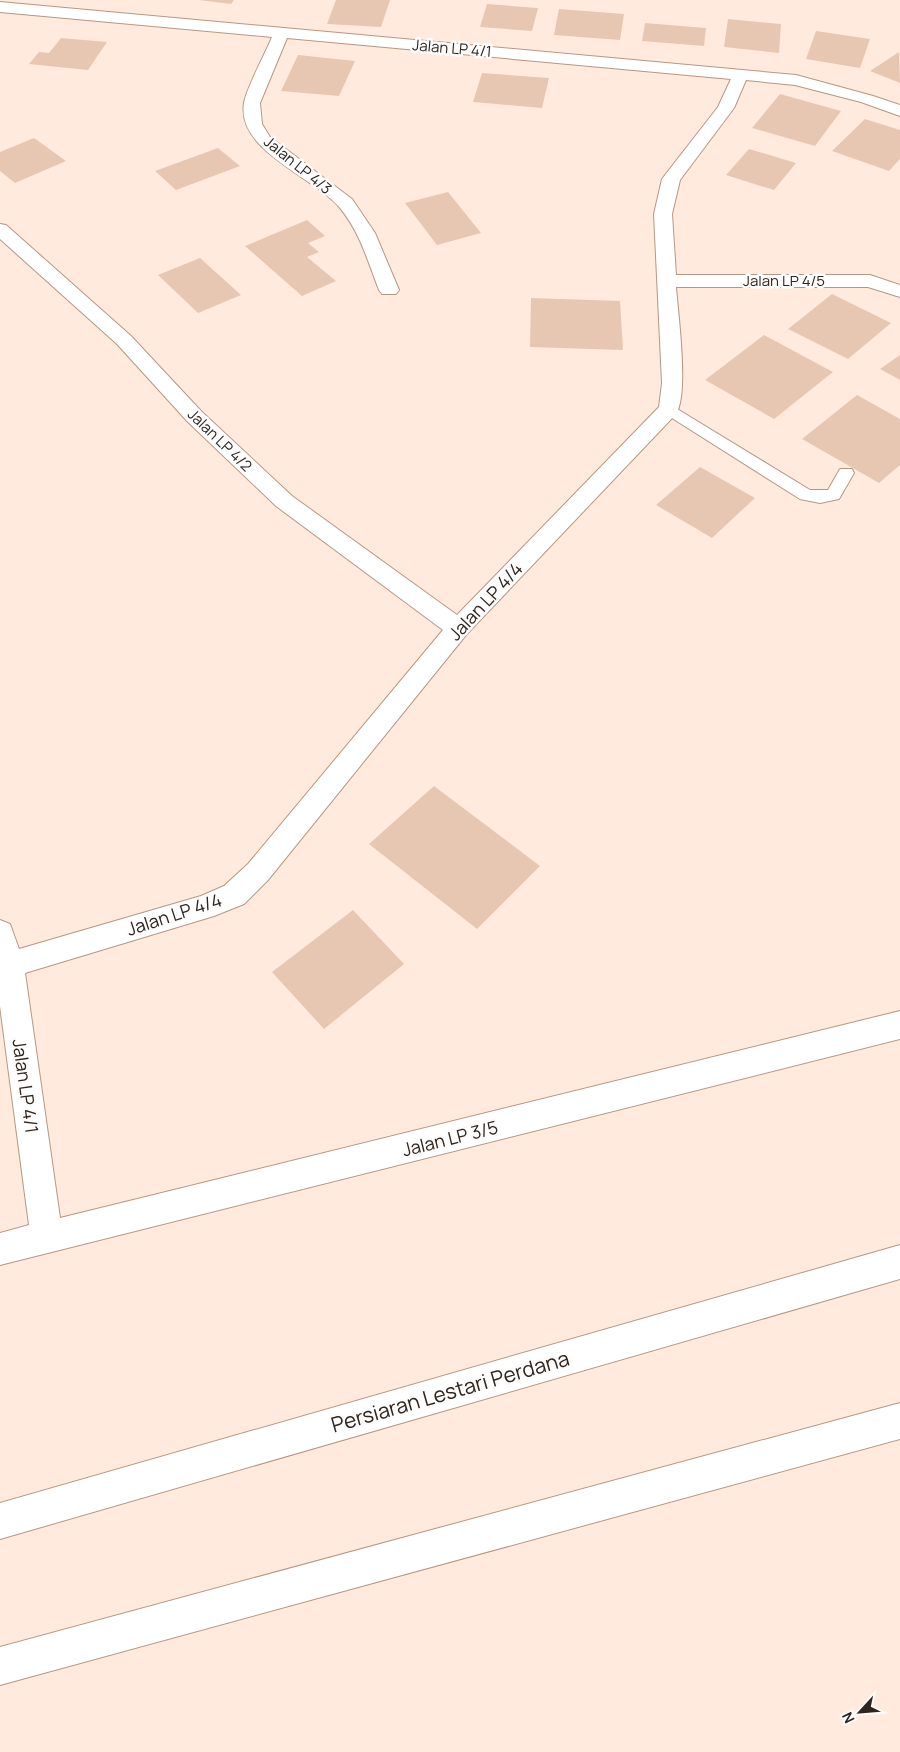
<svg xmlns="http://www.w3.org/2000/svg" width="900" height="1752" font-family="Manrope,sans-serif">
<style>
.building{fill:#e8c7b2}
.lines{fill:none;stroke-linecap:round;stroke-linejoin:round}
.lane-casing{stroke:#b79783;stroke-width:2}
.street-casing{stroke:#b79783;stroke-width:2}
.secondary-casing{stroke:#b79783;stroke-width:2}
.lane{fill:#fff;fill-rule:evenodd}
.street{fill:#fff;fill-rule:evenodd}
.secondary{fill:#fff;fill-rule:evenodd}
.labels{text-anchor:middle;dominant-baseline:central;stroke-width:5;stroke-linejoin:round;paint-order:stroke}
.far-street-label{font-size:15px;fill:#30241c;stroke:#fcfcfc}
.street-label{font-size:18px;fill:#30241c;stroke:#fcfcfc}
.near-street-label{font-size:21px;fill:#30241c;stroke:#fcfcfc}
</style>
<rect width="100%" height="100%" fill="#ffeadd"/>
<!-- building -->
<path class="building" d="M199,0H234L231,4Z
M336,0H390L381,27L327,24Z
M487,4L538,8L532,31L480,27Z
M559,9L624,14L620,40L554,35Z
M728,19L781,24L779,53L724,47Z
M645,23L706,28L704,46L642,41Z
M816,31L870,39L860,68L806,59Z
M61,38L107,42L88,70L29,64L39,52L49,53Z
M899,52L900,83L870,71Z
M298,55L355,61L339,96L281,91Z
M482,73L549,78L542,108L473,102Z
M780,94L841,111L815,146L752,128Z
M865,119L900,130V159L889,171L832,151Z
M34,138L66,161L15,183L0,171V152Z
M218,148L240,166L176,190L155,171Z
M749,149L796,163L774,190L726,175Z
M448,192L481,233L437,245L405,203Z
M307,220L325,236L308,243L319,252L307,257L336,281L302,296L245,246Z
M200,258L241,295L198,313L158,275Z
M832,294L891,323L848,359L788,329Z
M531,298L620,301L623,350L530,347Z
M764,335L833,372L774,419L705,380Z
M900,355V380L880,369Z
M857,395L900,419V465L879,483L802,439Z
M700,467L755,498L712,538L656,505Z
M434,786L540,866L477,929L369,844Z
M353,910L404,964L324,1029L272,972Z"/>
<g class="lines">
<!-- lane casing -->
<g class="lane-casing">
<path id="lane" d="M669,404L810,490H828L840,469H852L854,473L839,499L820,503L800,499L664,413L661,409Z"/>
</g>
<!-- street casing -->
<g class="street-casing">
<path id="street" d="M0,2L796,75L873,96L900,105V116L861,102L795,85L746,80L734,108L680,180L672,214L676,275H870L900,285V297L868,287H676C678,313 689,394 676,414L466,635L268,880L244,904L214,916L25,973L60,1218L900,1011V1039L0,1265V1233L29,1225L0,1006V920L10,924L19,949L201,896L224,886L248,864L443,630L276,506L187,421L117,344L0,239V224L6,225L131,336L201,411L292,496L457,615L659,407L662,383L654,214L662,179L718,107L731,79L287,38L260,103L262,124L270,137L352,199L375,233L399,290L396,294H382L379,290C368,262 360,232 340,208C315,177 236,151 244,103C246,89 266,52 272,37L0,12Z"/>
</g>
<!-- secondary casing -->
<g class="secondary-casing">
<path id="secondary" d="M900,1245V1279L0,1539V1503Z
M900,1403V1439L0,1685V1647Z"/>
</g>
<!-- lane -->
<use href="#lane" class="lane"/>
<!-- street -->
<use href="#street" class="street"/>
<!-- secondary -->
<use href="#secondary" class="secondary"/>
</g>
<g class="labels">
<!-- far-street labels -->
<g class="far-street-label">
<text transform="translate(452 48) rotate(5)">Jalan LP 4/1</text>
<text transform="translate(298 165) rotate(39)">Jalan LP 4/3</text>
<text x="784" y="280">Jalan LP 4/5</text>
<text transform="translate(220 440) rotate(44)">Jalan LP 4/2</text>
</g>
<!-- street labels -->
<g class="street-label">
<text transform="translate(485 601) rotate(-47)">Jalan LP 4/4</text>
<text transform="translate(174 914) rotate(-18)">Jalan LP 4/4</text>
<text transform="translate(26 1086) rotate(82)">Jalan LP 4/1</text>
<text transform="translate(450 1138) rotate(-14)">Jalan LP 3/5</text>
</g>
<!-- near-street labels -->
<g class="near-street-label">
<text transform="translate(450 1391) rotate(-16)">Persiaran Lestari Perdana</text>
</g>
</g>
<!-- north arrow -->
<g transform="translate(860 1712) rotate(244)" stroke="#fcfcfc" stroke-width="4" paint-order="stroke">
<path d="M0-4L9 19L0 12L-9 19Z" fill="#30241c"/>
<text y="-8" font-size="14" font-weight="bold" text-anchor="middle" fill="#30241c">N</text>
</g>
</svg>
